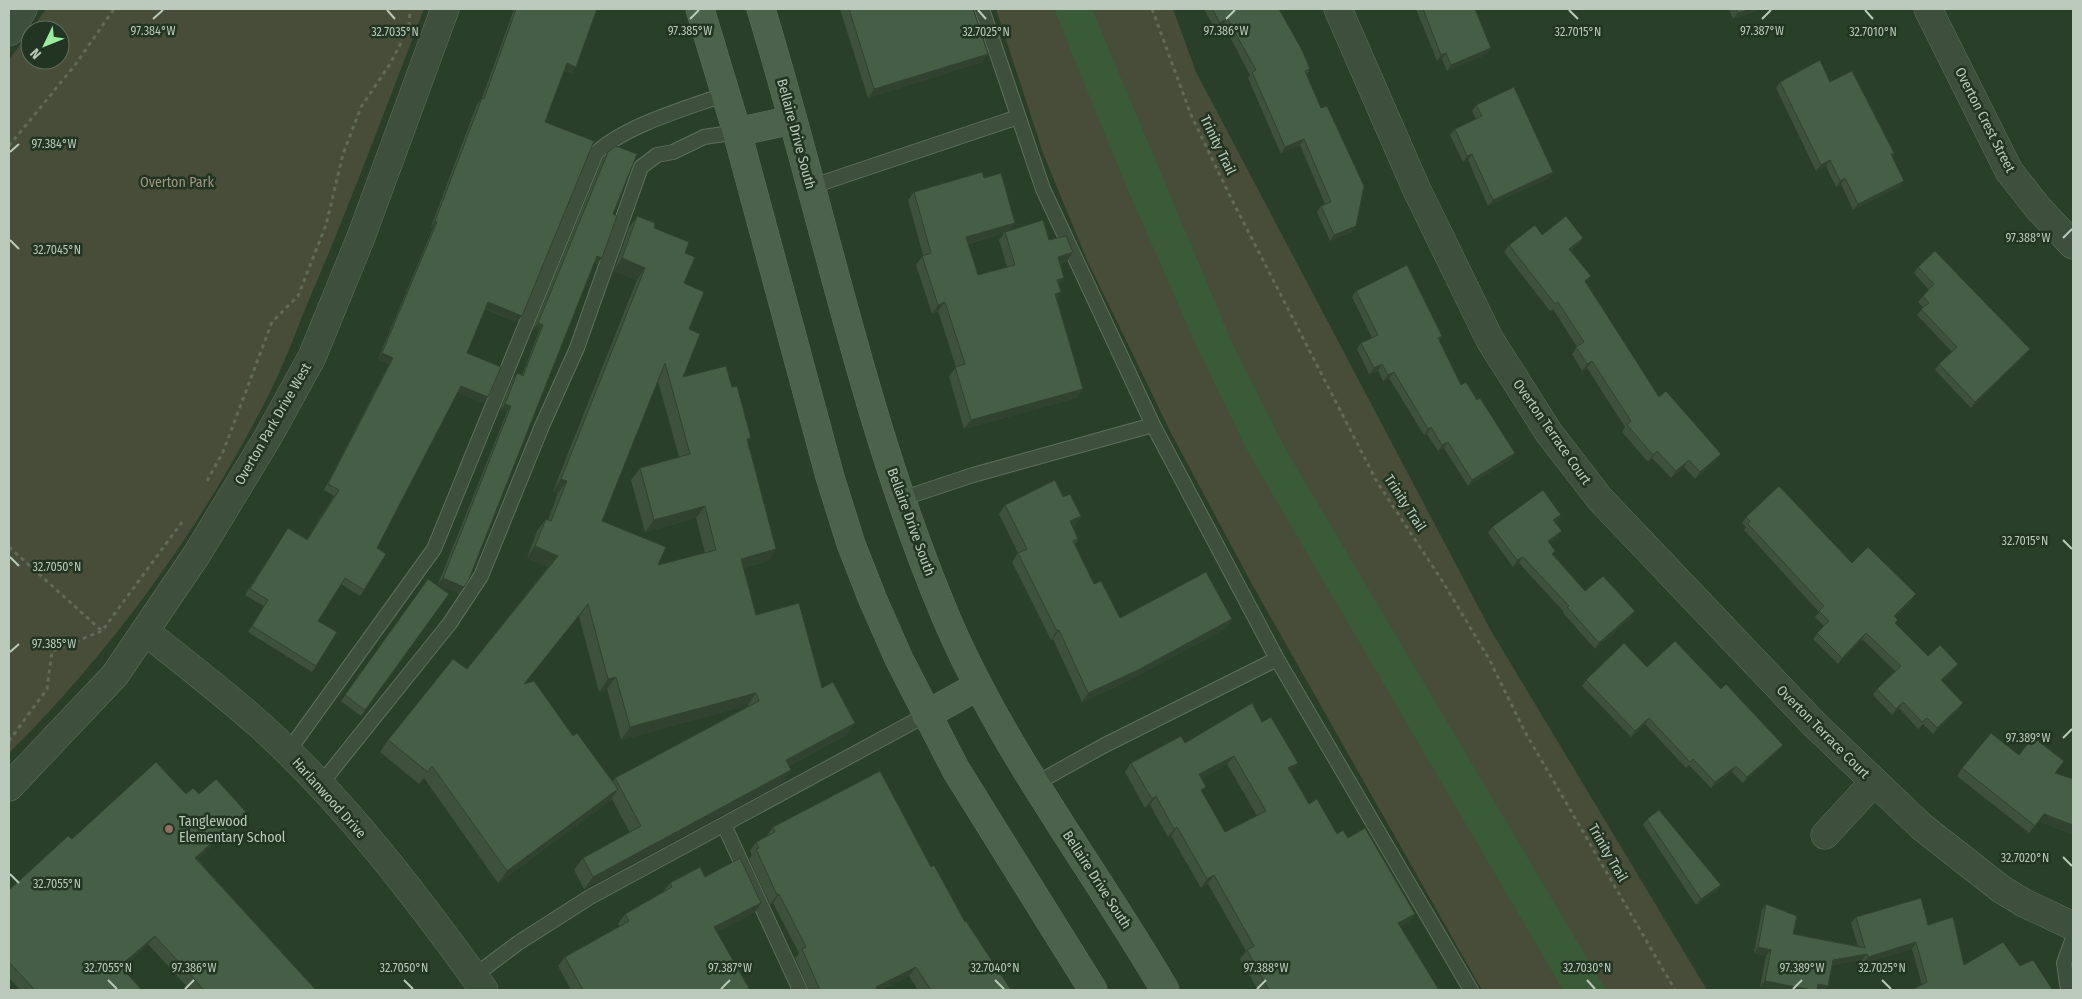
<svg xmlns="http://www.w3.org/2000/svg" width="2082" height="999" font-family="'Fira Sans Condensed',sans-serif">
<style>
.green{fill:#474d39}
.water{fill:#395b38}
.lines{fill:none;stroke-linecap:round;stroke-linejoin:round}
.service-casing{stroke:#5e6f5e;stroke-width:16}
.minor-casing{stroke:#5e6f5e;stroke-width:29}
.secondary-casing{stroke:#5e6f5e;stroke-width:29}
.path{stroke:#606a58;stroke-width:3;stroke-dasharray:4 4;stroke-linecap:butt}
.service{stroke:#3e4f3d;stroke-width:14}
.minor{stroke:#3e4f3d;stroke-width:28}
.secondary{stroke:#4c624d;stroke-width:28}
.wall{fill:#3d513c;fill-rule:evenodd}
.shaded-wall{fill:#324231}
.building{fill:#475e46;stroke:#324231;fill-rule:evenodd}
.ticks{fill:none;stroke:#bac9ba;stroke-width:2}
.education-dot{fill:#8d6e63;stroke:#223422;stroke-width:2}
.labels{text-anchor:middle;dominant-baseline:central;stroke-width:5;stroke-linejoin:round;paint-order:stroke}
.street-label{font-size:14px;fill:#bac9ba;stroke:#223422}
.park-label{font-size:14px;fill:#a19682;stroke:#223422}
.poi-label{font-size:14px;fill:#bac9ba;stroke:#223422;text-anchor:start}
.ticks-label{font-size:12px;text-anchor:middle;fill:#bac9ba;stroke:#223422;stroke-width:5;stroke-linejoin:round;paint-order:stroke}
</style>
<rect width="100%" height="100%" fill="#2a3f2a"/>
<!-- green -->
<path class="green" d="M46,9H424C386,107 350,205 308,302C295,334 283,367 267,398C201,528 113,650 9,753V60L30,31V60H60V30H31Z
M996,9H1173L1196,72L1490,629L1707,990H1482L1253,586L1171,433L1087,260L1043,153Z"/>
<!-- water -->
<path class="water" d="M1054,9H1092L1234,347L1286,450L1606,990H1563L1249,454L1197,347L1124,181Z"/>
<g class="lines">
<!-- service casing -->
<g class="service-casing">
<path id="service" d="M982,9L1043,189L1153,425L1277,659L1471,990
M810,187L1018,117
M901,499L973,475L1153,425
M287,753L434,549L596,153C626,125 687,108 726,94
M1035,784L1103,746L1277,659
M320,785L450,623L481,576L542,426L577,348L641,167L657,155L673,152L704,137L737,132
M724,825L800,990
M474,976L518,943L590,897L926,715
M2068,990L2064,963L2073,938"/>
</g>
<!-- minor casing -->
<g class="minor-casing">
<path id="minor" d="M1338,9L1416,188L1490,340L1549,433L1600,499L1814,724L1922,827L2001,889L2024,903L2073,926
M1928,9L2009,171L2038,208L2073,245
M9,32L23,9
M146,632C185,663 224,693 261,726C346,803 417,897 484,990
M9,787L115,675L197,554L268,437L312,357L361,237L445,9
M1825,835L1873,783"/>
</g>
<!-- secondary casing -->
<g class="secondary-casing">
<path id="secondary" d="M700,9L737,132L830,477L851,544L873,600L899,659L956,770L1093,990
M761,9C823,211 863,420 945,615C1002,750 1092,865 1165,990
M737,132L792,120
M926,715L978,686"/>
</g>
<!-- path -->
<path class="path" d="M1152,9L1191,115L1230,196L1377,482L1443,582L1489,659L1525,732L1675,990
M409,26L410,9
M9,146L75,65L114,9
M207,481L223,452L272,322L298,296L326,225L343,154L361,107L390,64L402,41
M9,547L102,631
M9,741L47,689L52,651L102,631L182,522"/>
<!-- service -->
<use href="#service" class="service"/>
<!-- minor -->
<use href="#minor" class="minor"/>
<!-- secondary -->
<use href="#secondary" class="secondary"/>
</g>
<!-- wall -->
<path class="wall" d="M514,9H597L572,73L564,70L545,122L517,322L485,309L467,353L484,403L458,392L377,548L364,590L360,596L341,584L318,621L316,666L312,672L248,632L264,606L245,595L288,528L307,539L334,496L324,490L389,364L378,359L433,228L431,227L477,104L482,98Z
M840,9H973L988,54L982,62L868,98Z
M1204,9H1279L1310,69L1307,74L1352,232L1330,241L1317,212L1321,206L1325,204L1300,145L1281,154L1248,78L1250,75L1223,24L1215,29Z
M1416,9H1475L1491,48L1487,54L1447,71L1442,59L1437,61Z
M1729,9H1758L1756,11L1733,19Z
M1780,82H1830L1894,153L1892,156L1904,181L1900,187L1853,210L1841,184L1836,187L1826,166L1816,171L1776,88Z
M1476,105L1549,178L1488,206L1468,160L1463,162L1450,135L1455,129L1476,119L1472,111Z
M608,152L613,214L597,264L594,263L459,593L438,584L507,412L500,410L513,379L517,373L522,375L539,331L533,329L603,158Z
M984,178L1010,230L1049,240L1067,261L1060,264L1059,285L1057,299L1083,389L1076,398L964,429L949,376L956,367L938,311L932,314L916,265L923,255L908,200L914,192ZM1004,233L999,240L1007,267L978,275L968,244Z
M637,216L654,228L685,253L684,283L689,329L683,377L748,443L776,549L768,561L743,568L756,615L822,688L846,735L789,766L791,770L783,782L584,889L574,870L583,858L630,833L612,799L610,801L498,883L424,778L419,784L380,752L388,740L467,669L548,567L527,558L537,531L546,519L548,520L558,493L553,491L637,280L614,271L629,228ZM658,381L679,457L640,468L631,480L645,532L696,518L705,553L658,565L602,521ZM579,616L599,692L607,689L621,740L748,705V706L615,778L613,781L573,736L525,683Z
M1542,235L1583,238L1578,245L1571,251L1586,283L1659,397L1716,461L1695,479L1684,467L1671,478L1652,458L1648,462L1622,432L1625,427L1587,368L1582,371L1572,354L1577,347L1553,309L1550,311L1504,252L1509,245Z
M1918,267L2025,355L1971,408L1935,370L1939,364L1952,352L1917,315L1923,308L1918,302L1923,296L1929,290L1914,273Z
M1356,291L1442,336L1439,340L1461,385L1477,400L1515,453L1511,459L1468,486L1444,448L1438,451L1427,434L1424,435L1389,378L1383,381L1378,370L1369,374L1357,349L1361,343L1372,338L1352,297Z
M1063,497L1081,516L1075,525L1072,526L1078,539L1075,544L1094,584L1120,618L1232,619L1226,628L1132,679L1082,702L1053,639L1051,640L1012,562L1018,553L999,514L1005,505Z
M1746,517L1852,563L1912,600L1895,617V623L1928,656L1954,670L1942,681L1959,709L1933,734L1923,724L1918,729L1899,708L1892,715L1873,695L1877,689L1895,671L1862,639L1838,664L1813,639L1824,626L1815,617L1819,612L1744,530L1746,527L1742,523Z
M1557,521L1555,522L1557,537L1549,543L1555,551L1553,554L1585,591L1631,617L1595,649L1563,613L1564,612L1519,563L1513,567L1488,533L1492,527Z
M428,579L449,594L361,716L341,701Z
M1647,667L1721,689L1783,745L1778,751L1743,783L1732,772L1711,788L1689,765L1686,768L1645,724L1631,737L1582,686L1586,680Z
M1185,743L1291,772L1309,804L1337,834L1348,838L1415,914L1408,922L1400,927L1439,990H1258L1240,959L1246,951L1208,884L1201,888L1171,836L1168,837L1150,805L1145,808L1125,772L1131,763ZM1227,764L1257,816L1225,832L1202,792L1201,779Z
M2019,755L2056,773L2073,779V835L2039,821L2029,833L1957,776L1962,768Z
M199,794L240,821L197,859L316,990H190L148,944L122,968L142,990H20L9,978V890L72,839Z
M1647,819L1721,885L1717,891L1696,905L1643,825Z
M773,827L931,867L965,922L1011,990H918L909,976L881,990H809L795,958L799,953L773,903L770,904L749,859L752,855L750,851L756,842L766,837Z
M705,877L755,912L717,932L750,990H571L558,966L565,957L620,926L618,924L625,914L663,892L670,883Z
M1766,904L1793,934L1858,946L1851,923L1856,917L1928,925L1964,965L2020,966L2052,989V990H1912L1922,985L1912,949L1863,963L1862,960L1832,965L1828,986L1825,990H1776L1760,987L1766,956L1754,953L1762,910Z"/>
<!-- shaded-wall -->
<path class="shaded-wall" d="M1751,9H1758L1756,11L1733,19L1738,13Z
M1227,18L1223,24L1215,29L1220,23Z
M1491,48L1487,54L1447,71L1451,65Z
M1446,53L1442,59L1437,61L1441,55Z
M988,54L982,62L868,98L874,89Z
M567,63L576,67L572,73L563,69Z
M1304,139L1300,145L1281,154L1285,147Z
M1472,154L1468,160L1463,162L1467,156Z
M1830,160L1826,166L1816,171L1821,165Z
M1553,172L1549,178L1488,206L1493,200Z
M1845,178L1841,184L1836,187L1840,181Z
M1904,181L1900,187L1853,210L1858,204Z
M435,221L437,222L433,228L431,227Z
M1015,223L1009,232H1005L1004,233L959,246L966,237Z
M1356,226L1352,232L1330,241L1334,235Z
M1583,238L1578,245L1564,256L1569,249Z
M1073,252L1067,261L1052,266L1058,257Z
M597,256L602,258L597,264L593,262Z
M622,258L645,268L637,280L614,271Z
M1064,278L1058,287L1057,280Z
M1061,292L1055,301V294Z
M488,302L522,316L517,322L484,308Z
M945,302L938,311L932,314L938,305Z
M538,323L543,325L539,331L533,329Z
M2030,349L2025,355L1971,408L1975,402Z
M382,353L393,358L389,364L378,359Z
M1592,361L1587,368L1582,371L1587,364Z
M1382,364L1378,370L1369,374L1374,368Z
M1394,372L1389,378L1383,381L1388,375Z
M461,386L488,397L484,403L457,392Z
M1083,389L1076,398L964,429L971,420Z
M505,404L511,406L507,412L500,410Z
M1431,427L1427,434L1424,435L1428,429Z
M1448,442L1444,448L1438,451L1442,445Z
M1657,451L1652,458L1648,462L1653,455Z
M1515,453L1511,459L1468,486L1472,480Z
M1721,454L1716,461L1695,479L1700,472Z
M1689,460L1684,467L1671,478L1676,471Z
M561,479L567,481L558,493L553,491Z
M705,506L696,518L645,532L654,520Z
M1561,515L1557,521L1549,526L1553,520Z
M1081,516L1075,525L1063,530L1070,521Z
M1562,531L1557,537L1544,547L1548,541Z
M535,546L558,556L549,568L527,558Z
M776,549L768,561L732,571L741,559Z
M1523,557L1519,563L1513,567L1517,560Z
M443,578L464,587L459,593L438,584Z
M1916,594L1912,600L1890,622L1894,616Z
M588,604L579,616L515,696L524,684Z
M1635,611L1631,617L1595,649L1599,643Z
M1232,619L1226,628L1132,679L1082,702L1088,693Z
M1059,630L1053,639L1051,640L1057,631Z
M1866,633L1862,639L1838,664L1842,658Z
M1958,664L1954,670L1937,687L1941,680Z
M616,677L607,689L599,692L608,679Z
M756,693L748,705L621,740L630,727Z
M1903,702L1899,708L1892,715L1896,709Z
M1963,703L1959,709L1933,734L1937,728Z
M1649,718L1645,724L1631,737L1635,731Z
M855,723L846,735L777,772L786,760Z
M1783,745L1778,751L1743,783L1747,777Z
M1234,756L1227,764L1193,783L1199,774Z
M1298,763L1291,772L1282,777L1288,768Z
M1736,766L1732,772L1711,788L1715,782Z
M791,770L783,782L584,889L593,877Z
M618,789L610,801L498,883L507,871Z
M1156,796L1150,805L1145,808L1152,799Z
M246,812L240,821L189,867L195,858Z
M2044,814L2073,825V835L2039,821L2029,833Z
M1177,827L1171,836L1168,837L1174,829Z
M1214,875L1208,884L1201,888L1207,879Z
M1721,885L1717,891L1696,905L1701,899Z
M779,894L773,903L770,904L777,895Z
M761,903L755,912L708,937L714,927Z
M1415,914L1408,922L1391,932L1398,923Z
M155,936L148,944L114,975L120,966Z
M1916,942L1912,949L1863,963L1868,957Z
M1758,947L1771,950L1766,956L1754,953Z
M1867,954L1862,960L1829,966L1833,960Z
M916,967L909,976L881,990H874L876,987Z
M1765,981L1812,990H1776L1760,987Z
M1818,984L1828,986L1825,990H1816Z"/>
<!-- building -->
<path class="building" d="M516,9H597L576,67L567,63L545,122L594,141L522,316L488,302L467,353L501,367L488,397L461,386L377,548L386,554L364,590L345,578L318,621L337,632L316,666L252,626L268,600L250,589L288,528L307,540L339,490L328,484L393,358L382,353L437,222L435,221L482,98L484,99Z
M849,9H973L988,54L874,89Z
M1212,9H1279L1302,50L1310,69L1305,71L1321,108L1327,106L1364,186L1356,226L1334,235L1321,206L1331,202L1304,139L1285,147L1252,72L1256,70L1227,18L1220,23Z
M1423,9H1475L1491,48L1451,65L1446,53L1441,55Z
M1736,9H1751L1738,13Z
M1820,60L1830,82L1852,71L1894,153L1891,154L1904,181L1858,204L1845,178L1840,181L1830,160L1821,165L1780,82Z
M1514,87L1553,172L1493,200L1472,154L1467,156L1455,129L1482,116L1476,105Z
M616,146L637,154L613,214L617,216L602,258L597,256L469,579L464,587L443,578L511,406L505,404L517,373L523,376L543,325L538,323L608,152Z
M982,172L984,178L1001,173L1015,223L966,237L978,275L1015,265L1005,232L1043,220L1049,240L1066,236L1073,252L1058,257L1064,278L1057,280L1061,292L1055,294L1083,389L971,420L955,367L965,364L945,302L938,305L922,256L931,253L914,192Z
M637,216L655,223L654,228L689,242L685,253L695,257L684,283L704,292L689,329L700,334L683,377L726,366L732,387L737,386L751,438L747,439L776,549L741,559L756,615L799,603L822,688L833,682L855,723L786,760L791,770L593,877L583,858L641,826L615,778L759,701L756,693L630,727L616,677L608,679L588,604L524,684L534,681L573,736L577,733L618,789L507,871L432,766L428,772L388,740L453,659L467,669L558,556L535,546L546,519L551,521L567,481L561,479L645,268L622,258ZM665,363L690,454L640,468L654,520L705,506L716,550L658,565L666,547L602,521Z
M1566,216L1583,238L1569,249L1591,276L1585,281L1659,397L1666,391L1721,454L1700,472L1689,460L1676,471L1657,451L1653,455L1627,425L1631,421L1592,361L1587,364L1576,347L1584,342L1558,302L1555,304L1509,245L1535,225L1542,235Z
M1935,251L2030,349L1975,402L1939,364L1957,347L1921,309L1929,303L1923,296L1934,284L1918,267Z
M1407,265L1442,336L1438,338L1461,385L1466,382L1477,400L1480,398L1515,453L1472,480L1448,442L1442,445L1431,427L1428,429L1394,372L1388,375L1382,364L1374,368L1361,343L1378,335L1356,291Z
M1055,480L1063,497L1070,494L1081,516L1070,521L1078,539L1073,541L1094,584L1101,581L1120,618L1206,572L1232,619L1138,670L1088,693L1059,630L1057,631L1018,553L1027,549L1005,505Z
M1779,486L1852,563L1868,547L1916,594L1894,616L1898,620L1895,623L1928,656L1940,645L1958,664L1941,680L1963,703L1937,728L1927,718L1922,722L1903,702L1896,709L1877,689L1901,666L1866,633L1842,658L1817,633L1829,621L1819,611L1824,606L1748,524L1750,521L1746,517Z
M1543,490L1561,515L1553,520L1562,531L1548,541L1555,551L1552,554L1585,591L1603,576L1635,611L1599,643L1567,607L1569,606L1523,557L1517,560L1492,527Z
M428,579L449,594L365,710L345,695Z
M1675,641L1721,689L1726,684L1783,745L1747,777L1736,766L1715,782L1693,759L1690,762L1649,718L1635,731L1586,680L1624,643L1647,667Z
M1252,703L1262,722L1271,717L1298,763L1288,768L1309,804L1317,799L1337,834L1343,830L1348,838L1365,828L1415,914L1398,923L1439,990H1269L1247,950L1254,946L1214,875L1207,879L1177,827L1174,829L1156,796L1152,799L1131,763L1181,736L1185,743ZM1234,756L1266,811L1225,832L1201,790L1206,787L1199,774Z
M1991,733L2019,755L2033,737L2064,761L2055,773L2073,779V825L2044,814L2035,826L1962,768Z
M156,762L186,794L193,788L199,794L216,779L246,812L195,858L316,990H204L155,936L120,966L142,990H35L9,962V890L68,836L72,839Z
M880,771L931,867L934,865L965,922L966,921L1011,990H931L916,967L876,987L878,990H820L802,949L806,947L779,894L777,895L756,849L759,848L756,842L775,832L773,827Z
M1659,810L1721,885L1701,899L1647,819Z
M740,858L761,903L714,927L750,990H583L565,957L629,921L625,914L672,887L670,883L700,867L705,877Z
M1921,898L1928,925L1953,917L1964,965L2003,942L2020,966L2033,960L2052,989L2050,990H1912L1927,982L1916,942L1868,957L1867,954L1833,960L1828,986L1818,984L1817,990H1812L1765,981L1771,950L1758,947L1766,904L1797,916L1793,934L1865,948L1856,917Z"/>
<!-- ticks -->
<path class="ticks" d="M387,10L395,19M978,10L986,19M1569,10L1578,19M1865,10L1873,19M153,19L163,10M690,19L699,10M1226,19L1235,10M1762,19L1771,10M10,152L19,144M2063,238L2072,229M10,240L19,249M2063,540L2072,549M10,557L19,566M10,652L19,644M2063,738L2072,729M2063,857L2072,866M10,874L19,883M108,980L117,989M404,980L413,989M995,980L1004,989M1587,980L1595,989M1882,980L1891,989M185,989L194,980M721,989L730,980M1257,989L1266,980M1793,989L1802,980"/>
<!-- markers -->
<circle class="education-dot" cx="169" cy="829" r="5"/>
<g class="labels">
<!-- street labels -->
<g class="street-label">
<text transform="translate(1985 120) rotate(63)">Overton Crest Street</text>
<text transform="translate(796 134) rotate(75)">Bellaire Drive South</text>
<text transform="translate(1218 145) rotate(64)">Trinity Trail</text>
<text transform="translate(273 424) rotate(-60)">Overton Park Drive West</text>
<text transform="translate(1552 432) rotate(55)">Overton Terrace Court</text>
<text transform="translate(1405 503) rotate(57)">Trinity Trail</text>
<text transform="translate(911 522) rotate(70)">Bellaire Drive South</text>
<text transform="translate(1823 732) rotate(45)">Overton Terrace Court</text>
<text transform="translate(329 798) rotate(48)">Harlanwood Drive</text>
<text transform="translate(1608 853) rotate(60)">Trinity Trail</text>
<text transform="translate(1097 880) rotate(57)">Bellaire Drive South</text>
</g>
<!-- park labels -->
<g class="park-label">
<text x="177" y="182">Overton Park</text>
</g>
<!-- poi labels -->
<g class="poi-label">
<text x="179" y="821">Tanglewood<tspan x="179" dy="16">Elementary School</tspan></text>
</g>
</g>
<g class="ticks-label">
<text x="153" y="35">97.384°W</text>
<text x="690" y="35">97.385°W</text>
<text x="1226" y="35">97.386°W</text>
<text x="1762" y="35">97.387°W</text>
<text x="395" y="36">32.7035°N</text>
<text x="986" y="36">32.7025°N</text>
<text x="1578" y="36">32.7015°N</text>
<text x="1873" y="36">32.7010°N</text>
<text x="54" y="148">97.384°W</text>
<text x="2028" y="242">97.388°W</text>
<text x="57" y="254">32.7045°N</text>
<text x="2025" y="545">32.7015°N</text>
<text x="57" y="571">32.7050°N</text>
<text x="54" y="648">97.385°W</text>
<text x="2028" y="742">97.389°W</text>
<text x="2025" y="862">32.7020°N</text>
<text x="57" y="888">32.7055°N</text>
<text x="108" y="972">32.7055°N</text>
<text x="404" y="972">32.7050°N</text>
<text x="995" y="972">32.7040°N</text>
<text x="1587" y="972">32.7030°N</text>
<text x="1882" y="972">32.7025°N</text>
<text x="194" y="972">97.386°W</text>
<text x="730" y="972">97.387°W</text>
<text x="1266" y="972">97.388°W</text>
<text x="1802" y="972">97.389°W</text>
</g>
<!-- border -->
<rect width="2082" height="999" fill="none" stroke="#bac9ba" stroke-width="20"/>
<!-- north arrow -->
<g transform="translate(45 45) rotate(227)"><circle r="24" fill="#223422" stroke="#5f705f"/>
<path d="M0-4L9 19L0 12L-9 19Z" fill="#9cec9e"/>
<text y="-8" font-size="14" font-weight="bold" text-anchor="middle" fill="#bac9ba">N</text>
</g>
</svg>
